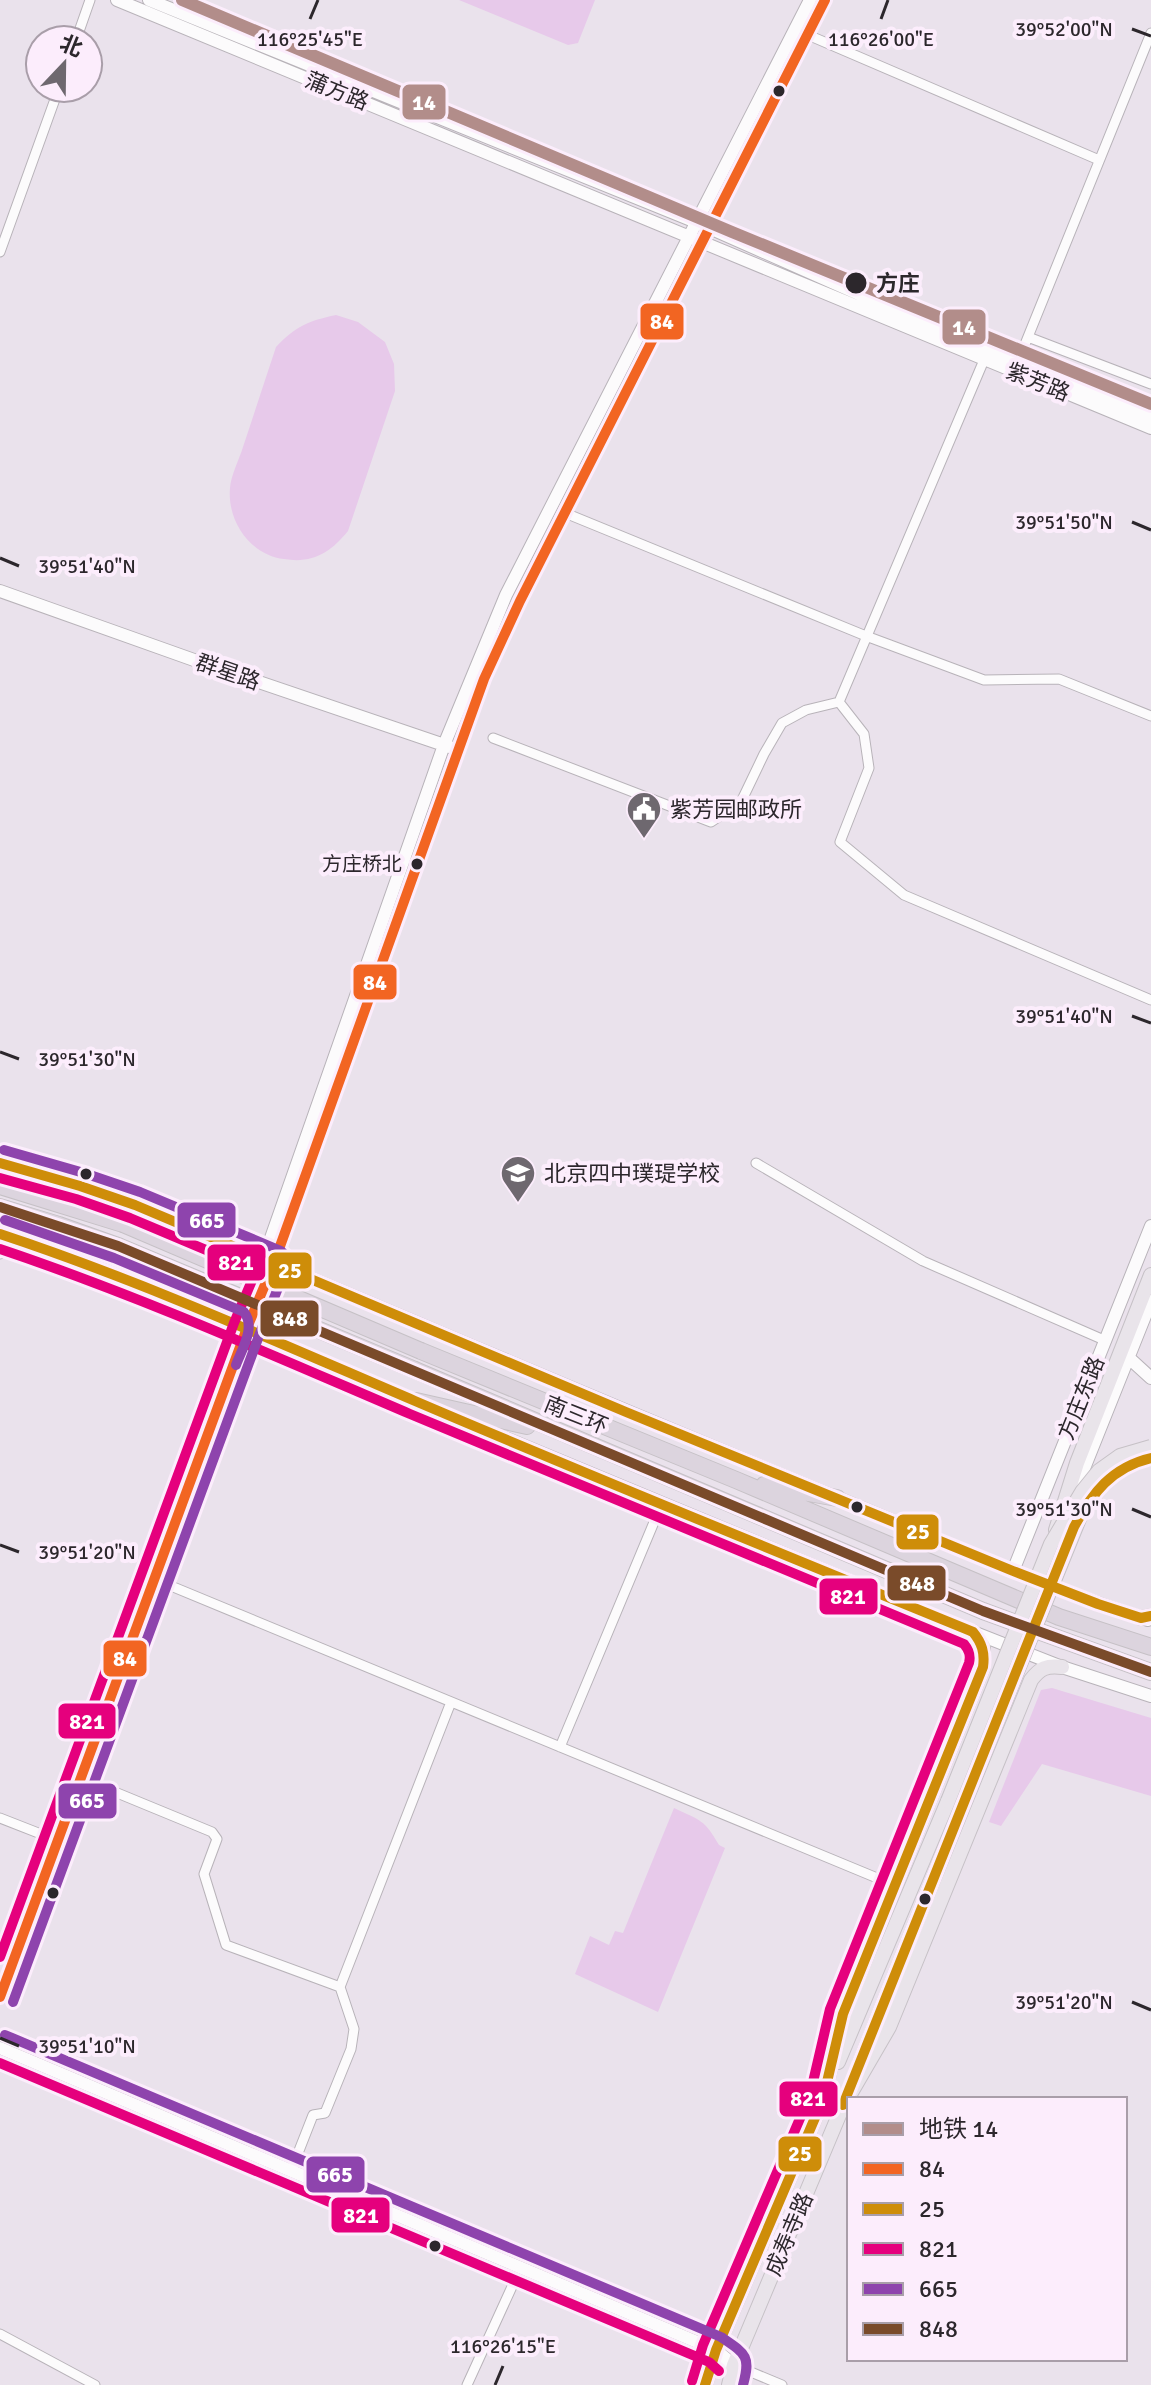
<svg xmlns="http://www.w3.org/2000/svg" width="1151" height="2385" font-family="Signika,'Noto Sans SC',sans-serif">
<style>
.green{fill:#e7c9ea}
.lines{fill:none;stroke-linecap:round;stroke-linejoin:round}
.street-casing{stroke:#b8b3b9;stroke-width:11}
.secondary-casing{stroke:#b8b3b9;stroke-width:14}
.primary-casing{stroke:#c6c1c6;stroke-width:16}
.highway-casing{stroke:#c6c1c6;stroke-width:18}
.street{stroke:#fcfbfc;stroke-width:9}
.secondary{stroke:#fcfbfc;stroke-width:12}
.primary{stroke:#e9e4ea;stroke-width:14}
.highway{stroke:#dcd4de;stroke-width:16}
.primary-bridge-casing{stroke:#c6c1c6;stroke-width:16;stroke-linecap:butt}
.highway-bridge-casing{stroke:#c6c1c6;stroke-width:18;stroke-linecap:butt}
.primary-bridge{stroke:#e9e4ea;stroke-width:14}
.highway-bridge{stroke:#dcd4de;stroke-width:16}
.bus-1-casing{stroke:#fcedfc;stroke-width:16}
.bus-2-casing{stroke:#fcedfc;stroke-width:16}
.bus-3-casing{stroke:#fcedfc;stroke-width:16}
.bus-4-casing{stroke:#fcedfc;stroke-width:16}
.bus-5-casing{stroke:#fcedfc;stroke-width:16}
.bus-1{stroke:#f26522;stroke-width:10}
.bus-2{stroke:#ce8d09;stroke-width:10}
.bus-3{stroke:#e5007d;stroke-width:10}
.bus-4{stroke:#8e44ad;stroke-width:10}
.bus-5{stroke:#7a4b2a;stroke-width:10}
.metro-1-casing{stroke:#fcedfc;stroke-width:18}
.metro-1{stroke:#b28d8a;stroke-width:12}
.ticks{fill:none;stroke:#2c272c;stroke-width:3}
.bus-dot{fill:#2c272c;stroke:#fcedfc;stroke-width:3}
.labels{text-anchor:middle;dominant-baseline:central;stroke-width:8;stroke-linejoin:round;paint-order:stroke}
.bus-label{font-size:20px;fill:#2c272c;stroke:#fcedfc;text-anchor:end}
.street-label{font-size:22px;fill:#2c272c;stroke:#fcedfc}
.stop-label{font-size:22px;font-weight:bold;fill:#2c272c;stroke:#fcedfc;text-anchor:start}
.poi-label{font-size:22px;fill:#2c272c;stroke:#fcedfc;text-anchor:start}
.ticks-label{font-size:20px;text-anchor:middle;fill:#2c272c;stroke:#fcedfc;stroke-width:8;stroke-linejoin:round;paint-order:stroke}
.line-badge{stroke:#fcedfc;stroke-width:3}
.badge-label{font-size:22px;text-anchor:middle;font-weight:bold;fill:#fff}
</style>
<rect width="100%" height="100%" fill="#eae2ec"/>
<!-- green -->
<path class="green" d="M459,0H595L578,43L568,45Z
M336,315L358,322L385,342L394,364L395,391L348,531C331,552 313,564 284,559C250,555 227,521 230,488C231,475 239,460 243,447C254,414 265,380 276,347C296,326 308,321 336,315Z
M1052,1688L1151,1718V1796L1042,1764L1001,1826L989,1822L1041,1690Z
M674,1808C701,1821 704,1819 719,1845L725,1848L658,2012L575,1974L590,1936L609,1945L615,1931L623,1933Z"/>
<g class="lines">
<!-- street casing -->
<g class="street-casing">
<path id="street" d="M808,35L1099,160
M76,40L90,0
M0,252L59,88
M1028,337L1151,384
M1017,364L1151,33
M565,513L866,636L984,680L1059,679L1151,716
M839,702L864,734L869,768L840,842L904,895L1151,1000
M493,738L711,822L741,802L764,754L782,723L806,710L839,702L984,360
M756,1163L923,1261L1104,1340
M0,1254L7,1237
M154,1579L894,1885
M560,1747L662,1503
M77,1789L96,1797L110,1790L212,1832L217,1839L204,1874L226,1945L340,1987
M0,1818L46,1836
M291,2171L313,2115L325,2113L351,2049L354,2029L340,1987L451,1702
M0,2334L95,2385
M711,2363L734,2365L782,2385
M467,2385L515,2280"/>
</g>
<!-- secondary casing -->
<g class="secondary-casing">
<path id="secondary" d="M117,0L1151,428
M149,0L696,222L1017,364L1151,417
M0,591L194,660L450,747
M0,1163L80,1186L135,1205C368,1301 599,1401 833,1496C937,1538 1040,1586 1148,1620
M0,1234L109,1271L421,1403
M1129,1358L1151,1378
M445,1413L973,1632L1062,1667L1151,1696
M1073,1496L1151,1301
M1013,1571L1151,1226
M0,1956L236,1324L264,1258L444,745L506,595L810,0
M0,1997L247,1328L274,1263L484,679L520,601L825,0
M0,2048L716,2350L734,2365
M0,2063L711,2363"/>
</g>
<!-- primary casing -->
<g class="primary-casing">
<path id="primary" d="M1056,1530L1077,1463L1151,1275
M1141,1618L1151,1616
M838,2062L948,1801
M860,2063L962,1807
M705,2385L716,2350L823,2099L843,2014L983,1667V1646L973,1632
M729,2385L734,2365L842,2108L889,2027L1031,1680C1040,1668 1047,1665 1062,1667"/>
</g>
<!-- highway casing -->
<g class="highway-casing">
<path id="highway" d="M0,1186L123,1224
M0,1207L59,1225L118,1246
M0,1233L7,1237
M421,1351L736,1480L1059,1617L1151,1647
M415,1370L983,1611L1151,1672
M416,1401L527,1426
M764,1485L837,1498"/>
</g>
<!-- street -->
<use href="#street" class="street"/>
<!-- secondary -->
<use href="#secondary" class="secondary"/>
<!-- primary -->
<use href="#primary" class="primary"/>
<!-- highway -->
<use href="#highway" class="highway"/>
<!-- primary-bridge casing -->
<g class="primary-bridge-casing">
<path id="primary-bridge" d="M948,1801L1051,1544L1082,1492L1099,1471L1120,1456L1151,1447
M962,1807L1081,1514C1098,1485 1117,1463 1151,1458"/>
</g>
<!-- highway-bridge casing -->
<g class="highway-bridge-casing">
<path id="highway-bridge" d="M123,1224L421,1351
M118,1246L415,1370"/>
</g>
<!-- primary-bridge -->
<use href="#primary-bridge" class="primary-bridge"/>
<!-- highway-bridge -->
<use href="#highway-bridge" class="highway-bridge"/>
<!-- bus-1 casing -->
<g class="bus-1-casing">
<path id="bus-1" d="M0,1997L247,1328L274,1263L484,679L520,601L825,0"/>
</g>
<!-- bus-2 casing -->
<g class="bus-2-casing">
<path id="bus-2" d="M0,1163L80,1186L135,1205L626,1412L1013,1571L1098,1604L1141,1618L1151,1616
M0,1234C142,1281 277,1342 415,1401C600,1480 787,1556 973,1632C982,1643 985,1653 983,1667L843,2014L823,2099L716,2350L705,2385
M843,2105L1074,1527C1092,1493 1112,1467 1151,1458"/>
</g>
<!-- bus-3 casing -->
<g class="bus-3-casing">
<path id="bus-3" d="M0,1178L76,1199L130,1218L256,1271L234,1323L0,1957
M0,1249C140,1296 274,1356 410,1414C594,1492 779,1568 964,1644C969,1650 971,1655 969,1663L830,2009L810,2095L703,2345L692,2381
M0,2063L709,2362L719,2371"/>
</g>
<!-- bus-4 casing -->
<g class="bus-4-casing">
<path id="bus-4" d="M4,1150L84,1173L140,1192L281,1251L286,1256L288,1263L260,1333L13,2002
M5,1220L114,1258L244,1312C256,1327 242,1349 236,1365
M5,2035L721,2337C746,2354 751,2356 743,2385"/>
</g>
<!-- bus-5 casing -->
<g class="bus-5-casing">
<path id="bus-5" d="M0,1207L118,1246L983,1611L1151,1672"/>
</g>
<!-- bus-1 -->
<use href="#bus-1" class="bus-1"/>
<!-- bus-2 -->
<use href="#bus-2" class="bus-2"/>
<!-- bus-3 -->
<use href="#bus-3" class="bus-3"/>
<!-- bus-4 -->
<use href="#bus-4" class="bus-4"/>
<!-- bus-5 -->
<use href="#bus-5" class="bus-5"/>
<!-- metro-1 casing -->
<g class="metro-1-casing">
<path id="metro-1" d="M182,0L732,232L1151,404"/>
</g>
<!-- metro-1 -->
<use href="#metro-1" class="metro-1"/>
</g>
<!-- ticks -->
<path class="ticks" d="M310,19L318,0M881,19L888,0M1132,29L1151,36M1132,522L1151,530M0,558L19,566M1132,1016L1151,1023M0,1052L19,1059M1132,1509L1151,1517M0,1545L19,1552M1132,2002L1151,2010M0,2038L19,2046M495,2385L503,2366"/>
<!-- icons -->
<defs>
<g id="civic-pin" transform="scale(1.8)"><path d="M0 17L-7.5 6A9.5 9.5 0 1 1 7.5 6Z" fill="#6e686f" stroke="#fcedfc"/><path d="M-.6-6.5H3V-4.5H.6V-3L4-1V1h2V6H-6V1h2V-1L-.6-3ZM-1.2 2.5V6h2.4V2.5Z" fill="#fff"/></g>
<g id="school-pin" transform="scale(1.8)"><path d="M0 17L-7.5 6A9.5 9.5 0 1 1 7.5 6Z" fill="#6e686f" stroke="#fcedfc"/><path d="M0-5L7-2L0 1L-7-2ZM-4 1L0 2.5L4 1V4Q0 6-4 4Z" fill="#fff"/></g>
</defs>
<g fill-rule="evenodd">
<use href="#civic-pin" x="644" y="809"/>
<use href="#school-pin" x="518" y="1173"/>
</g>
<!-- markers -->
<g class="bus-dot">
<circle cx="779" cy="91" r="7"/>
<circle cx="856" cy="283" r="12"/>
<circle cx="417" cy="864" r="7"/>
<circle cx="86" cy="1174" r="7"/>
<circle cx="857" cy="1507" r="7"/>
<circle cx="53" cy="1893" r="7"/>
<circle cx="925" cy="1899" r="7"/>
<circle cx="435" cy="2246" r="7"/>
</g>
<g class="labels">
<!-- bus labels -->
<g class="bus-label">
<text x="402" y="864">方庄桥北</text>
</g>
<!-- street labels -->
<g class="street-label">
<text transform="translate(337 91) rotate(22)">蒲方路</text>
<text transform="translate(1038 382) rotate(22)">紫芳路</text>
<text transform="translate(228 672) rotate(19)">群星路</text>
<text transform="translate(1081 1398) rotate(-68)">方庄东路</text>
<text transform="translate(576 1415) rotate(22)">南三环</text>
<text transform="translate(789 2234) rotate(-67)">成寿寺路</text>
</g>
<!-- stop labels -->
<g class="stop-label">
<text x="876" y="283">方庄</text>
</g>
<!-- poi labels -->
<g class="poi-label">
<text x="670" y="809">紫芳园邮政所</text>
<text x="544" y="1173">北京四中璞瑅学校</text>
</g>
</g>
<g class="ticks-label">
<text x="1064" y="36">39°52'00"N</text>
<text x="310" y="46">116°25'45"E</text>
<text x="881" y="46">116°26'00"E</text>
<text x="1064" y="529">39°51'50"N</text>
<text x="87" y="573">39°51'40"N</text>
<text x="1064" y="1023">39°51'40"N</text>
<text x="87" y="1066">39°51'30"N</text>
<text x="1064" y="1516">39°51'30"N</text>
<text x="87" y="1559">39°51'20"N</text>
<text x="1064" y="2009">39°51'20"N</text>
<text x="87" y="2053">39°51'10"N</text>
<text x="503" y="2353">116°26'15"E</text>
</g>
<g class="line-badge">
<rect x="401" y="83" width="46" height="38" rx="8" fill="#b28d8a"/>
<rect x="639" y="302" width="46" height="39" rx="8" fill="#f26522"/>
<rect x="941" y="308" width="46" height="38" rx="8" fill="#b28d8a"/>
<rect x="352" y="963" width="46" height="38" rx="8" fill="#f26522"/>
<rect x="176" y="1201" width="61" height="38" rx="8" fill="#8e44ad"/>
<rect x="206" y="1243" width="61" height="39" rx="8" fill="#e5007d"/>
<rect x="267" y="1251" width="46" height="39" rx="8" fill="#ce8d09"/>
<rect x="259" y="1299" width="61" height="39" rx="8" fill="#7a4b2a"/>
<rect x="895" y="1513" width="45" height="38" rx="8" fill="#ce8d09"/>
<rect x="886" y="1564" width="61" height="38" rx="8" fill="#7a4b2a"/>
<rect x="818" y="1577" width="61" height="39" rx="8" fill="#e5007d"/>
<rect x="102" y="1639" width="46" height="39" rx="8" fill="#f26522"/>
<rect x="57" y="1702" width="60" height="38" rx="8" fill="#e5007d"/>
<rect x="57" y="1782" width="61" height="38" rx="8" fill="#8e44ad"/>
<rect x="778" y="2080" width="61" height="38" rx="8" fill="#e5007d"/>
<rect x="777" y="2135" width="46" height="38" rx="8" fill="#ce8d09"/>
<rect x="305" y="2155" width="61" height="39" rx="8" fill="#8e44ad"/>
<rect x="330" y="2196" width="61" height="38" rx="8" fill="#e5007d"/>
</g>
<g class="badge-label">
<text x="424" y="110">14</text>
<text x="662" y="329">84</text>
<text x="964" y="335">14</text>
<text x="375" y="990">84</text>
<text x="207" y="1228">665</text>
<text x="236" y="1270">821</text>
<text x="290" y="1278">25</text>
<text x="290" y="1326">848</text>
<text x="918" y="1539">25</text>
<text x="917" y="1591">848</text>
<text x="848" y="1604">821</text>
<text x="125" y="1666">84</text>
<text x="87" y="1729">821</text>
<text x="87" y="1808">665</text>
<text x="808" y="2106">821</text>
<text x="800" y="2161">25</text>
<text x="335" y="2182">665</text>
<text x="361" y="2223">821</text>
</g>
<!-- legend -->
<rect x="847" y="2097" width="280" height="264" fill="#fcedfc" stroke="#a99ea9" stroke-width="2"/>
<rect x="863" y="2123" width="40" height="12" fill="#b28d8a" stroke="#a99ea9" stroke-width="2"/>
<text x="919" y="2137" font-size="24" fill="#2c272c">地铁 14</text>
<rect x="863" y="2163" width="40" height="12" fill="#f26522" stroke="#a99ea9" stroke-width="2"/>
<text x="919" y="2177" font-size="24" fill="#2c272c">84</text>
<rect x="863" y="2203" width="40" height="12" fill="#ce8d09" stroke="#a99ea9" stroke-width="2"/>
<text x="919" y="2217" font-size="24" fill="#2c272c">25</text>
<rect x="863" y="2243" width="40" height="12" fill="#e5007d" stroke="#a99ea9" stroke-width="2"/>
<text x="919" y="2257" font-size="24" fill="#2c272c">821</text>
<rect x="863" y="2283" width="40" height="12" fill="#8e44ad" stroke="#a99ea9" stroke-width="2"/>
<text x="919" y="2297" font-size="24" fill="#2c272c">665</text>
<rect x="863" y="2323" width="40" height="12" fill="#7a4b2a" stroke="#a99ea9" stroke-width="2"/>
<text x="919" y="2337" font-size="24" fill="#2c272c">848</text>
<!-- north arrow -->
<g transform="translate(64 64) rotate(22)"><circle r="38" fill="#fcedfc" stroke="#a99ea9" stroke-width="2"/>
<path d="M0-6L14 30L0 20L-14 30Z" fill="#6e686f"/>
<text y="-12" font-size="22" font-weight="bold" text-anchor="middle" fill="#2c272c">北</text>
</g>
</svg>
